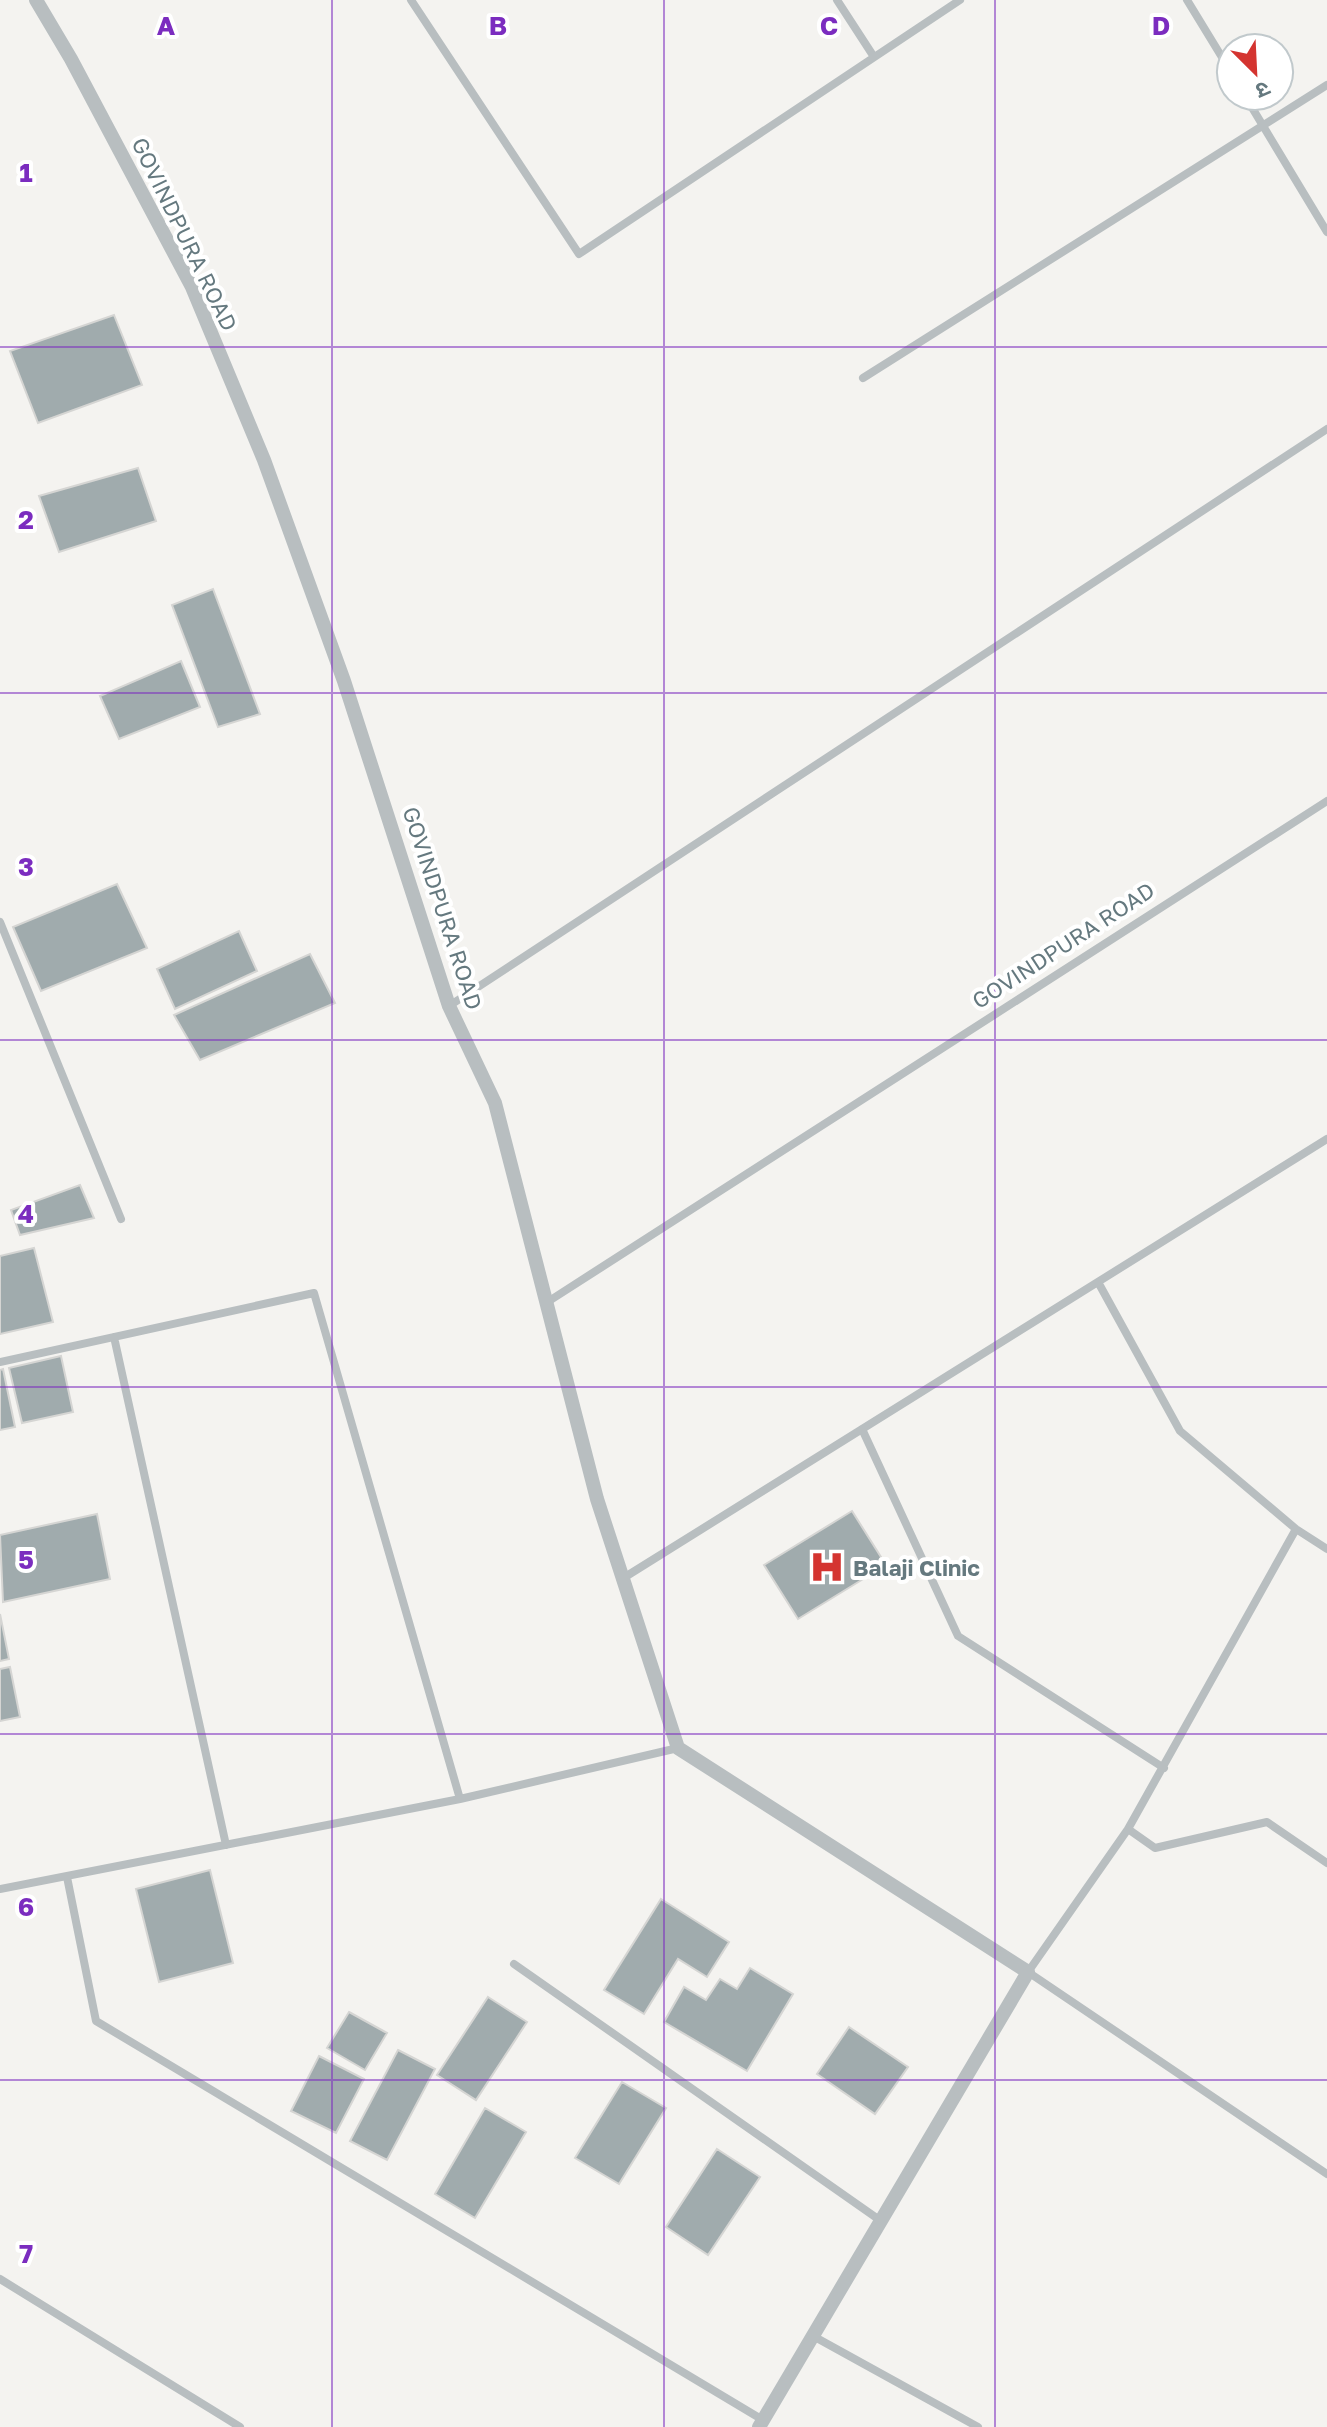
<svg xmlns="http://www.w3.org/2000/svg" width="1327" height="2427" font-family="'Golos Text','Noto Sans Devanagari',sans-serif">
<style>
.building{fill:#a0abad;stroke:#d5d5d3;stroke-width:2}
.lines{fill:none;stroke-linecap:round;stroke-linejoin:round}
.minor{stroke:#b8bec0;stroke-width:8}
.tertiary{stroke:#b8bec0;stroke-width:14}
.grid{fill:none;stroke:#7b2cbf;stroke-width:2;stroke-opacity:0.55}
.labels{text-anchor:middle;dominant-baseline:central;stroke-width:8;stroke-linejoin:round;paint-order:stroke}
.street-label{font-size:22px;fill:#65797f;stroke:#fff}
.poi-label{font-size:22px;font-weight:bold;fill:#65797f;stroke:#fff;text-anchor:start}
.grid-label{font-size:26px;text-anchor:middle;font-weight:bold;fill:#7b2cbf;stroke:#fff;stroke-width:8;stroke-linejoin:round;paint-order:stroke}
</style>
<rect width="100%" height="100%" fill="#f4f3f0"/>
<!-- building -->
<path class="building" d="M114,315L142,385L38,423L10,351Z
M138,468L156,521L59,552L39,496Z
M213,589L260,714L218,727L172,605Z
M181,661L200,707L119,739L100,696Z
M117,884L147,948L41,991L13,927Z
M239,931L257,971L175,1009L157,969Z
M310,954L335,1003L200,1060L174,1015Z
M80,1185L94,1218L20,1235L11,1210Z
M34,1248L53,1322L0,1334V1256Z
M61,1356L73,1412L22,1423L9,1368Z
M3,1369L15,1427L0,1430V1370Z
M852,1511L886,1565L798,1619L764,1565Z
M97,1514L110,1579L3,1602L0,1535Z
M0,1614L9,1659L0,1661Z
M10,1667L20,1717L0,1721V1669Z
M210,1870L233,1963L159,1982L136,1889Z
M661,1899L729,1942L707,1977L678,1959L644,2014L604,1990Z
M750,1968L793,1994L747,2071L664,2022L684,1987L706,2000L720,1979L737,1989Z
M488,1997L527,2022L476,2100L437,2075Z
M349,2012L387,2033L365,2070L327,2048Z
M849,2027L908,2067L875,2114L817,2074Z
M398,2050L435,2069L387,2160L350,2141Z
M319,2056L364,2079L336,2133L291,2111Z
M622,2082L666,2108L619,2184L575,2158Z
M485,2108L526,2132L475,2218L435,2194Z
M717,2149L760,2177L708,2255L666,2227Z"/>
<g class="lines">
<!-- minor -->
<path class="minor" d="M411,0L579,254L960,0
M837,0L874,57
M1187,0L1231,72
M1245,96L1327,232
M863,378L1327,85
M0,922L121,1219
M449,1006L1327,429
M1098,1282L1180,1431L1296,1529L1327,1549
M549,1301L1327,801
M114,1337L226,1845
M0,1362L314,1293L460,1799
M862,1429L958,1636L1164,1768
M1296,1529L1128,1829L1155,1848L1267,1822L1327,1863
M625,1577L1327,1139
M1128,1829L1028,1972L1327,2174
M67,1877L96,2021L763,2420
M0,1889L460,1799L678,1748
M514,1964L881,2221
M0,2279L240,2427
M813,2336L978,2427"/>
<!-- tertiary -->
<path class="tertiary" d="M36,0L71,59L192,287L264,460L344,681L449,1006L495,1103L597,1499L678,1748L1028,1972L759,2427"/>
</g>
<!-- grid -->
<path class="grid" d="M332,0V2427M664,0V2427M995,0V2427M0,347H1327M0,693H1327M0,1040H1327M0,1387H1327M0,1734H1327M0,2080H1327"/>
<!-- icons -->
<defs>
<g id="hospital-bare" transform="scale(2.76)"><path d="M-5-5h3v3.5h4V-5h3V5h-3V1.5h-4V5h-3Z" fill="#d43430" stroke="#fff" stroke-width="2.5" paint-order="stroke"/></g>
</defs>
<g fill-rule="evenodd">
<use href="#hospital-bare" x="827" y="1567"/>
</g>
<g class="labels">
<!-- street labels -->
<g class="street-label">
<text transform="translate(185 234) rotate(64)">GOVINDPURA ROAD</text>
<text transform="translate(443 908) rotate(72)">GOVINDPURA ROAD</text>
<text transform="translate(1063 945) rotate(-33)">GOVINDPURA ROAD</text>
</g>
<!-- poi labels -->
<g class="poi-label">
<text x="853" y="1567">Balaji Clinic</text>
</g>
</g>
<g class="grid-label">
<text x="166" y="35">A</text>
<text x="498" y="35">B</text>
<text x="829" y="35">C</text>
<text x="1161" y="35">D</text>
<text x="26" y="182">1</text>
<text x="26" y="529">2</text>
<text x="26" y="876">3</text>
<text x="26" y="1223">4</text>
<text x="26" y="1569">5</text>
<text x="26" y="1916">6</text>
<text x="26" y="2263">7</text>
</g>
<!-- north arrow -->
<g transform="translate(1255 72) rotate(156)"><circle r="38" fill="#ffffff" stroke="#c1c9cc" stroke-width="2"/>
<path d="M0-6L14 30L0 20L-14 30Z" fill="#d43430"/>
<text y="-12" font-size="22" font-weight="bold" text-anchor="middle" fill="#65797f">उ</text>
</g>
</svg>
